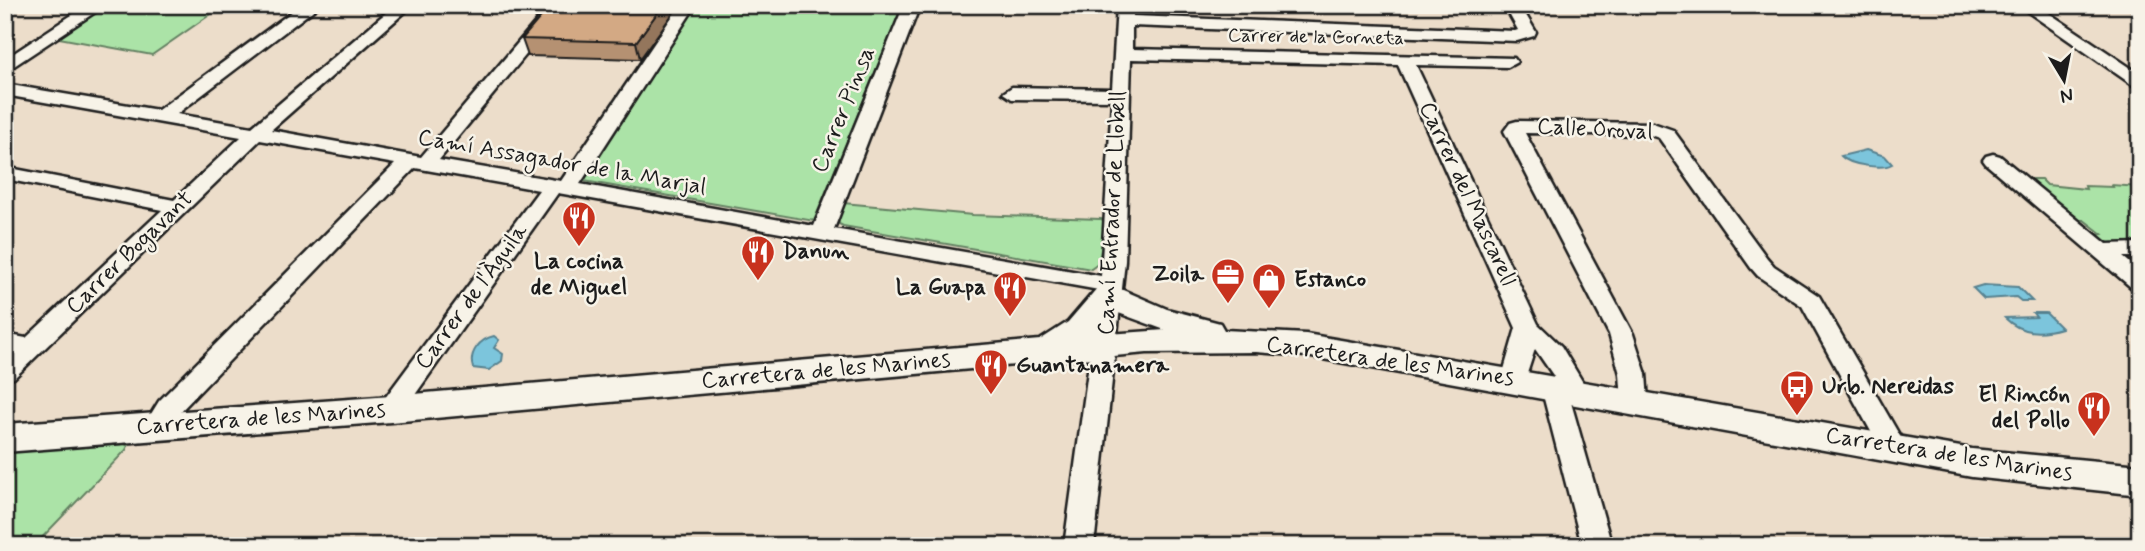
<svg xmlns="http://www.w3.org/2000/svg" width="2145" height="551" font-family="Mynerve,sans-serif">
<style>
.green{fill:#abe3a7;stroke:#648062;stroke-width:2}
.water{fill:#7cc5dc;stroke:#56818f;stroke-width:2}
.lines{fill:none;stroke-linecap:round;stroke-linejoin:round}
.minor-casing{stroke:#1c1c1c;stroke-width:5}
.secondary-casing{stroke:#1c1c1c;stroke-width:5}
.minor{fill:#f7f3e8;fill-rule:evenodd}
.secondary{fill:#f7f3e8;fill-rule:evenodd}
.wall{fill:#b59172;stroke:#1c1c1c;stroke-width:2}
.shaded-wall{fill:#94765c;stroke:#1c1c1c;stroke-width:2}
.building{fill:#d3a984;stroke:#1c1c1c;stroke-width:2}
.labels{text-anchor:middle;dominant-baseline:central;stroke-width:5;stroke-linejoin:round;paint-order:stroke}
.far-street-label{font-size:19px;fill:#1c1c1c;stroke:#f7f3e8}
.street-label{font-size:23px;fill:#1c1c1c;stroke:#f7f3e8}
.poi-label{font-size:23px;font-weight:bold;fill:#1c1c1c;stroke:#f7f3e8;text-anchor:start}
</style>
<rect width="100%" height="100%" fill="#ecddca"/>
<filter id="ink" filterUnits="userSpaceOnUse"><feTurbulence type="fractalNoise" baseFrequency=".0143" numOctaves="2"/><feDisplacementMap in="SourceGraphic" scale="14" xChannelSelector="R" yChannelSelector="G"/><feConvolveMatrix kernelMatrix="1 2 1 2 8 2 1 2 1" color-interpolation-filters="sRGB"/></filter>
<g filter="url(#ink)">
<!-- green -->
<path class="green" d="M107,5H224L152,55L59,38Z
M697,5H903L814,221L584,181Z
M2026,179H2041L2047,185L2086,189L2085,186L2113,187L2112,185L2140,187V244L2113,245L2092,235L2102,234L2084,220H2074Z
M843,203L973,215L1101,219L1107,222L1098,264L1091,269L843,226L839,224L838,219Z
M123,443L128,446L126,450L34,546H5V453Z"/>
<!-- water -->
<path class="water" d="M1866,150L1885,156L1892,164C1882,170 1849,165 1841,156Z
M1983,285L2018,287L2032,301H2021L2016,297L1984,299L1973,288Z
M2033,313H2046L2061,328C2040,334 2021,334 2005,318L2036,317Z
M494,336L499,340L494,348L503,354L502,361L489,370L473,368C468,353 480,339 494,336Z"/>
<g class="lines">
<!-- minor casing -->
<g class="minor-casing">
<path id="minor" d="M87,5H106L5,72V59Z
M301,5H320L177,114L252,127L395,5H413L271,130L421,157L550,5H567L439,160L561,181L680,5H696L580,184L814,226L904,5H920L834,229L1101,276L1112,100L1012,99L1003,93L1012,87L1112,89L1117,5H1133V16L1515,31L1518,30L1504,5H1520L1536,32L1534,36L1517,41L1132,26V49L1514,58L1517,62L1508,67L1416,65L1538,324L1561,346L1588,391L1584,397L1570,399L1612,546H1582L1541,387L1545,381L1555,378L1535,349L1523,386L1514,389L1505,386L1501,380L1516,328L1398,65L1131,59L1125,261L1094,546H1064L1099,290L558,193L400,416L391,418L382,416L378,409L382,402L539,190L415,168L177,415L165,434L156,437L147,434L143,427L159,401L395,164L260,140L14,378L5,381V357L12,351L5,350V334L26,338L162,210L5,179V167L174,200L241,137L5,95V84L158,110Z
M2018,5H2037L2140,74V87L2134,86Z
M2129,5H2140V10L2131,8Z
M1517,121L1653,123L1673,130L1767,258L1774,266L1819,296L1908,450L1905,457L1895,460L1885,457L1802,306L1758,276L1751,268L1659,138L1650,135L1525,133L1633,334L1646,374L1648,401L1644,407L1635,410L1626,407L1622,401L1620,374L1609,334L1504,131L1510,123Z
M1993,154L2000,156L2107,244L2140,243V257H2123L2140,271V290L2132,288L1986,164L1983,160L1986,156Z"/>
</g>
<!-- secondary casing -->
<g class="secondary-casing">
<path id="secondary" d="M1109,284L1167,309L1220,323L1224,330L1306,334L1972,449L2140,465V495L1972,477L1306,356L1256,352L1147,353L391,422L5,452V424L391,396L1040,340L1068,322L1098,287ZM1113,311L1165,330L1094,335Z"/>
</g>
<!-- minor -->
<use href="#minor" class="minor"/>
<!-- secondary -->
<use href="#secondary" class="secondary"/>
</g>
<!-- wall -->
<path class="wall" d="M557,5H679L640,59L528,56L522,39Z"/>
<!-- shaded-wall -->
<path class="shaded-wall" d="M663,5H679L640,59L636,42Z"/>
<!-- building -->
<path class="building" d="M557,5H663L636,42L522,39L544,13Z"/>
</g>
<!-- icons -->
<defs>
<g id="restaurant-pin" transform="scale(1.75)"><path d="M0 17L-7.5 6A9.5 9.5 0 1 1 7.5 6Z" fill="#c8321e" stroke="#f7f3e8"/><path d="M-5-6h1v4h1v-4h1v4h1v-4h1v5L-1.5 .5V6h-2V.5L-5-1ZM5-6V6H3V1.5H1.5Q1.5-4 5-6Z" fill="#fff"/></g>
<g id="office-pin" transform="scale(1.75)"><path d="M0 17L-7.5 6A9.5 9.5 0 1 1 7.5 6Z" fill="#c8321e" stroke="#f7f3e8"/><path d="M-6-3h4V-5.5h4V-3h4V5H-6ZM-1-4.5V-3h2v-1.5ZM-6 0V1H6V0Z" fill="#fff"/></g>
<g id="shop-pin" transform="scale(1.75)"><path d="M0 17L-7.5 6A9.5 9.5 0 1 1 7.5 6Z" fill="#c8321e" stroke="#f7f3e8"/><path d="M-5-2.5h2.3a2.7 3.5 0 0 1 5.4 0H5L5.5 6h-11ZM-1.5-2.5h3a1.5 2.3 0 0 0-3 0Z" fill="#fff"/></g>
<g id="bus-pin" transform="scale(1.75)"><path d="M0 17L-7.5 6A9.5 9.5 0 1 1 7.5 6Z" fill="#c8321e" stroke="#f7f3e8"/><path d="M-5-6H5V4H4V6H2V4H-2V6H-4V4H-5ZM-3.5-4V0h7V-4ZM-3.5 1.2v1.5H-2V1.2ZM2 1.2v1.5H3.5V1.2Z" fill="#fff"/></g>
</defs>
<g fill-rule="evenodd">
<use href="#restaurant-pin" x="579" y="218"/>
<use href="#restaurant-pin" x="758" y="252"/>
<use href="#office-pin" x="1228" y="275"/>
<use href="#shop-pin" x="1269" y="280"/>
<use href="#restaurant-pin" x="1010" y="288"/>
<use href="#restaurant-pin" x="991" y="366"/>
<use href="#bus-pin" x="1797" y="387"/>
<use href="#restaurant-pin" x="2094" y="408"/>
</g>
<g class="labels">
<!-- far-street labels -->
<g class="far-street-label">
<text transform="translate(1316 37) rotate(1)">Carrer de la Corneta</text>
</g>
<!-- street labels -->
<g class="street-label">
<text transform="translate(844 110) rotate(-68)">Carrer Pinsa</text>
<text transform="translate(1595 130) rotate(3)">Calle Oroval</text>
<text transform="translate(562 163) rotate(10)">Camí Assagador de la Marjal</text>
<text transform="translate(1467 194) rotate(65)">Carrer del Mascarell</text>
<text transform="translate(1113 213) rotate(-87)">Camí Entrador de Llobell</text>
<text transform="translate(130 253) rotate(-44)">Carrer Bogavant</text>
<text transform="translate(472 297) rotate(-54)">Carrer de l'Àguila</text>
<text transform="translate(1390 362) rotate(8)">Carretera de les Marines</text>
<text transform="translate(826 371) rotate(-5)">Carretera de les Marines</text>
<text transform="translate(261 419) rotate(-4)">Carretera de les Marines</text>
<text transform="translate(1949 455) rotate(9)">Carretera de les Marines</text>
</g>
<!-- poi labels -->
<g class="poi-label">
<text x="782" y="252">Danun</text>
<text x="579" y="262" text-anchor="middle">La cocina<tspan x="579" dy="26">de Miguel</tspan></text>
<text x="1204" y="275" text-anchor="end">Zoila</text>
<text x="1294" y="280">Estanco</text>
<text x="986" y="288" text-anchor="end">La Guapa</text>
<text x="1016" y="366">Guantanamera</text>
<text x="1822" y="387">Urb. Nereidas</text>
<text x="2070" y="395" text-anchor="end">El Rincón<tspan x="2070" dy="26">del Pollo</tspan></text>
</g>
</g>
<!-- margin -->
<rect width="2145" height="551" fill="none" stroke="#f7f3e8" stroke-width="28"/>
<rect x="14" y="14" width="2117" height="523" fill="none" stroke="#1c1c1c" stroke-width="2.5" filter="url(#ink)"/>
<!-- north arrow -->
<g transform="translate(2064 80) rotate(170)" stroke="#f7f3e8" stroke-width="5" paint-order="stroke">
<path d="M0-5L12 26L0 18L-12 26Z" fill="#1c1c1c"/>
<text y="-10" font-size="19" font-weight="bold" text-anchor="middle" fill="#1c1c1c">N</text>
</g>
</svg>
